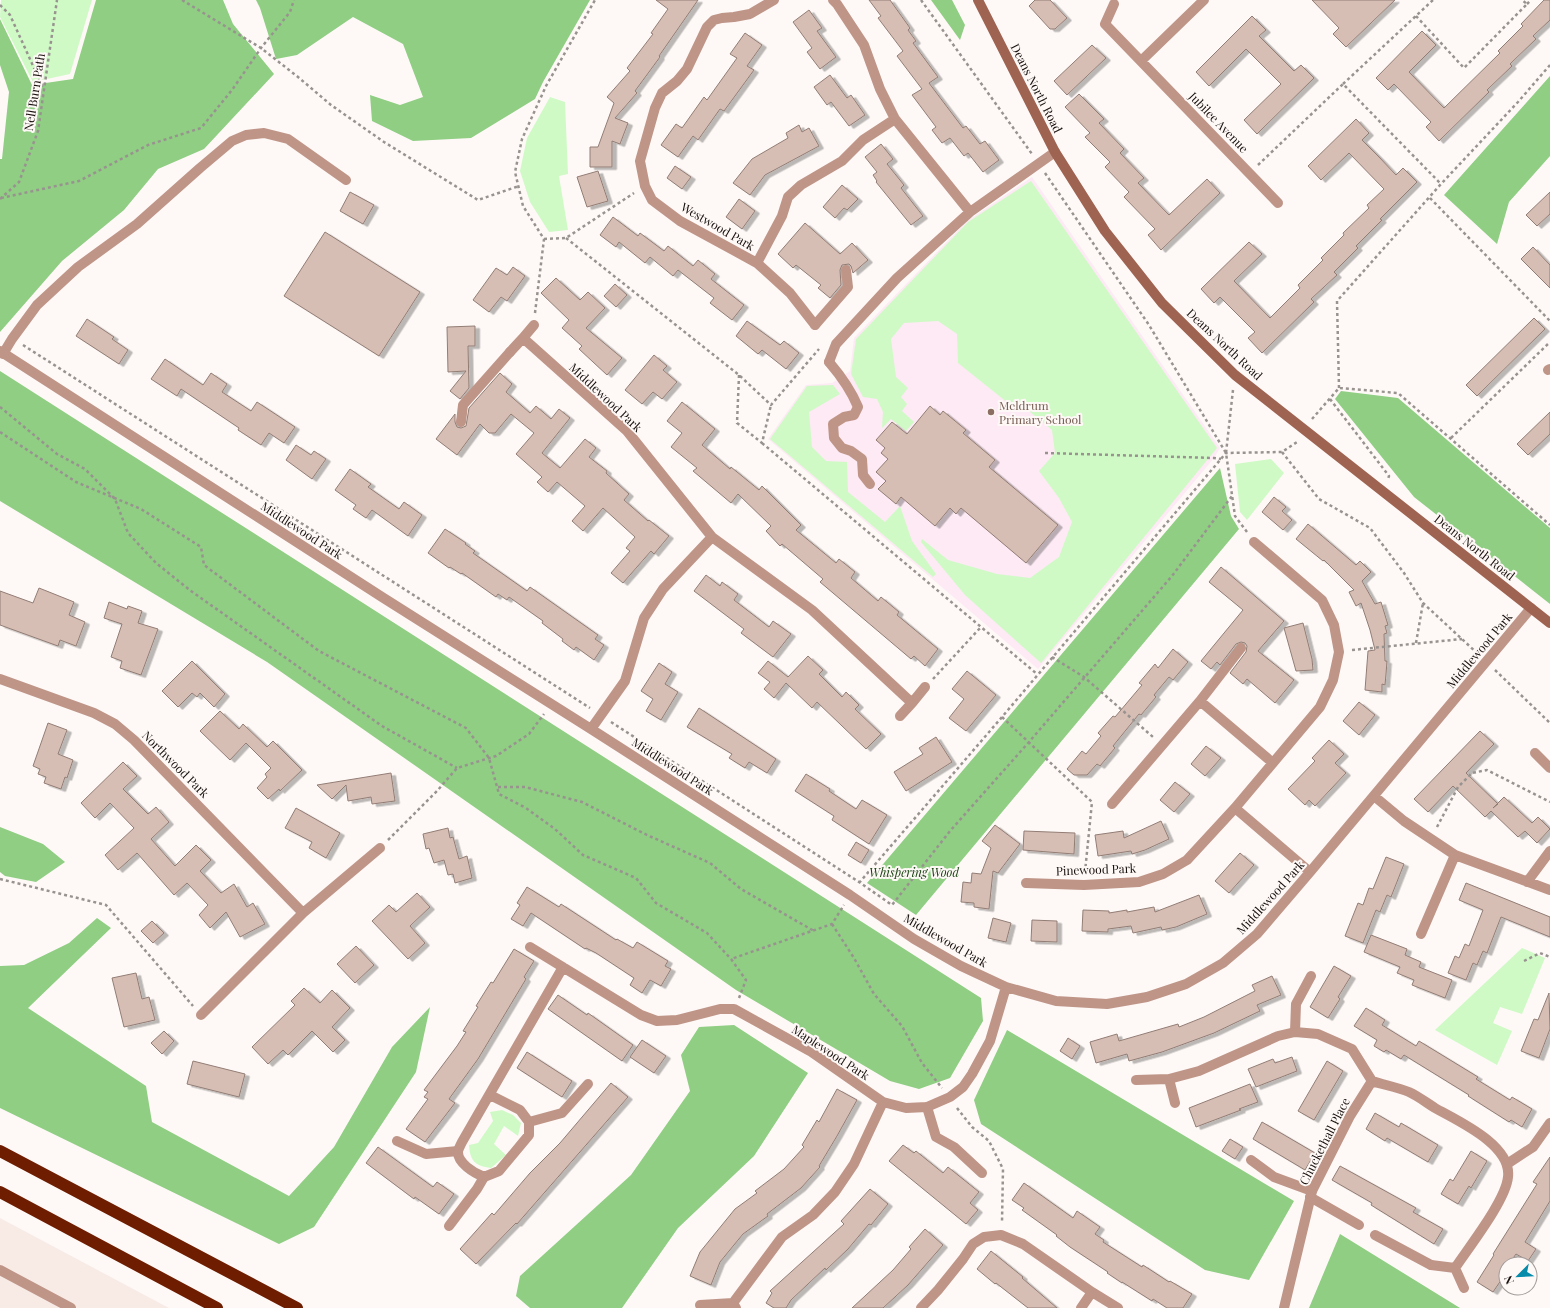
<svg xmlns="http://www.w3.org/2000/svg" width="1550" height="1308" font-family="'Playfair Display',serif">
<style>
.built{fill:#f8ebe6}
.education{fill:#fdeaf4}
.green{fill:#cffac6}
.forest{fill:#8fce83}
.building{fill:#d6beb5;stroke:#927d74;filter:url(#shadow)}
.lines{fill:none;stroke-linecap:round;stroke-linejoin:round}
.path{stroke:#999390;stroke-width:2.5;stroke-dasharray:3 3;stroke-linecap:butt}
.lane{stroke:#bf9588;stroke-width:10}
.street{stroke:#bf9588;stroke-width:10}
.secondary{stroke:#9f6352;stroke-width:10}
.highway{stroke:#6f1d00;stroke-width:12}
.education-dot{fill:#8d6e63;stroke:#fef9f7;stroke-width:1.5}
.labels{text-anchor:middle;dominant-baseline:central;stroke-width:4;stroke-linejoin:round;paint-order:stroke}
.street-label{font-size:12px;fill:#170f0c;stroke:#fef9f7}
.education-label{font-size:12px;fill:#785e54;stroke:#fef9f7;text-anchor:start}
.park-label{font-size:12px;font-style:italic;fill:#1a4412;stroke:#fef9f7}
</style>
<defs>
<filter id="shadow"><feDropShadow dx="4.5" dy="2.5" stdDeviation="0" flood-color="#0004"/></filter>
</defs>
<rect width="100%" height="100%" fill="#fef9f7"/>
<!-- built -->
<path class="built" d="M0,1218L169,1308H0Z"/>
<!-- education -->
<path class="education" d="M1032,177L1220,448L1214,458L1038,669L768,439L806,385L832,383L850,371L854,338L967,221Z"/>
<!-- green -->
<path class="green" d="M1,0H92L70,74L33,82L0,17Z
M550,97L565,102L568,174L559,176L568,230L549,232L530,202L520,171L527,138Z
M1031,181L1217,448L1041,663L965,595L921,542L922,539L948,560L997,574L1030,578L1059,557L1072,522L1059,498L1039,471L1055,453L1052,430L1024,407H1013L958,363L957,334L938,321L904,323L891,339L896,377L908,388L901,397L907,404L902,411L914,422L906,431L891,419L882,428L883,412L877,399L863,397L851,374L856,339L968,222Z
M833,385L840,394L809,412L812,447L826,461L847,462L848,492L885,522L900,506L912,541L936,574L933,577L770,439L807,386Z
M1271,459L1284,473L1247,520L1240,512L1235,464Z
M1522,948L1545,958L1522,1014L1500,1007L1493,1023L1512,1031L1497,1065L1435,1030Z
M502,1110L513,1115L521,1123L518,1136L504,1126L494,1144L506,1155L491,1168C475,1166 470,1161 469,1145L478,1143L493,1121L490,1112Z"/>
<!-- forest -->
<path class="forest" d="M96,0H223L233,24L274,74L204,149L158,169L124,210L62,261L0,332V159H2L9,92L0,65V19L32,85L73,79Z
M256,0H590L543,82L535,99L471,138L413,141L372,121L370,95L400,105L423,97L403,44L353,17L297,55L276,59L260,8Z
M931,0H952L965,25L960,40Z
M1550,76V156L1509,202L1497,244L1444,195Z
M0,371L981,998L983,1021L950,1078L919,1089L890,1081L736,990L267,662L0,501Z
M1341,391L1398,398L1550,528V604L1414,497L1335,399Z
M1220,468L1231,516L1239,529L916,915L867,883Z
M0,827L43,844L65,862L36,882L5,876L0,872Z
M97,918L111,928L28,1008L146,1086L152,1122L289,1196L334,1147L392,1047L430,1007L416,1072L314,1227L279,1244L0,1108V966L24,965L69,943Z
M734,1025L808,1073L754,1156L678,1228L622,1308H530L516,1296L520,1276L631,1175L690,1091L681,1055L699,1027Z
M1007,1030L1294,1201L1249,1280L1205,1270L981,1124L974,1100Z
M1340,1234L1460,1308H1309Z"/>
<!-- building -->
<path class="building" d="M656,0H698L659,56L660,57L635,91L637,93L615,118L628,123L620,144L612,141V167H590V147H598L614,103L607,97L630,71L627,68L653,34L651,33L668,9Z
M869,0H890L910,28L908,30L916,41L913,43L938,77L929,83L963,128L966,126L980,144L985,141L999,160L983,172L968,153L964,156L950,138L942,143L932,130L936,127L912,95L922,89L897,56L903,51L878,18L881,16Z
M1035,0H1050L1067,18L1055,29H1050L1029,6Z
M1312,0H1395L1346,47L1333,34L1339,28Z
M1544,0H1550V20L1533,36L1536,39L1510,64L1512,66L1487,90L1489,92L1439,141L1426,127L1431,122L1394,84L1388,90L1376,78L1422,31L1436,45L1409,72L1444,108L1500,53L1498,51L1523,26L1521,24Z
M809,10L822,28L817,31L836,57L820,69L807,52L812,48L793,22Z
M1252,16L1266,30L1259,36L1294,71L1301,65L1314,78L1257,134L1244,120L1281,84L1246,49L1209,86L1196,72Z
M745,33L762,45L747,66L754,70L724,111L720,109L698,140L693,136L678,157L661,145L676,124L682,128L704,97L707,100L737,58L730,54Z
M1092,45L1106,58L1067,95L1054,81Z
M830,75L847,98L851,95L865,115L849,126L831,102L827,105L814,87Z
M1079,94L1104,119L1099,123L1124,149L1120,153L1144,178L1138,183L1169,215L1207,179L1220,193L1161,250L1148,235L1155,229L1124,197L1129,192L1105,167L1110,162L1085,137L1090,133L1065,107Z
M1356,119L1369,133L1362,140L1379,157L1396,175L1403,168L1417,182L1380,219L1382,220L1356,246L1358,248L1334,272L1337,275L1311,299L1314,302L1262,353L1248,338L1255,332L1220,297L1214,303L1201,289L1249,242L1262,254L1234,281L1270,318L1300,288L1298,285L1323,260L1321,258L1344,235L1343,233L1369,208L1367,205L1384,189L1349,153L1321,180L1308,166Z
M799,125L802,132L809,128L819,146L765,175L750,195L733,183L752,159L788,138L786,133Z
M881,144L893,159L887,164L904,185L901,188L923,216L911,225L876,182L877,181L873,175L877,172L865,157Z
M675,166L691,177L682,189L667,178Z
M598,171L608,201L587,207L577,177Z
M842,185L858,199L847,210L844,208L835,218L823,207Z
M350,192L374,205L363,224L340,211Z
M1550,192V214L1537,226L1526,215Z
M739,199L755,211L742,229L726,217Z
M613,217L638,236L640,233L664,251L668,246L693,266L698,260L715,274L711,279L744,305L732,320L710,303L714,298L678,270L673,276L650,257L645,263L619,242L616,247L600,235Z
M805,223L840,254L852,243L868,260L853,273L851,266L849,264L842,265L840,270L841,285L830,298L818,288L821,285L796,265L793,268L778,254Z
M325,232L420,292L379,356L284,296Z
M1533,247L1550,265V288L1521,259Z
M513,267L525,276L507,301L501,297L489,312L473,300L496,268L507,275Z
M556,278L580,300L588,292L605,308L586,328L622,358L607,375L579,349L582,346L562,328L569,320L541,293Z
M615,284L627,295L616,307L604,296Z
M1534,318L1545,329L1477,396L1466,385Z
M87,319L114,337L112,339L128,350L119,364L76,336Z
M747,321L780,345L784,341L799,353L786,369L762,350L758,354L736,336Z
M475,326V346H468L469,388L460,399L450,391L466,371L448,372L447,327Z
M654,355L667,366L663,370L677,382L662,399L653,392L642,404L625,390Z
M165,359L203,385L211,373L227,384L222,392L251,411L257,402L295,427L284,443L269,433L261,445L238,430L239,428L181,389L177,396L151,379Z
M500,373L512,384L506,392L530,413L536,406L551,419L559,409L570,418L542,453L560,468L585,439L596,448L589,457L607,471L606,473L629,494L624,500L648,521L649,520L669,536L654,554L651,551L623,583L611,573L630,551L626,548L635,537L603,508L583,531L572,521L585,506L557,482L548,492L537,482L542,477L516,454L534,433L511,414L495,433H489L480,424L457,455L436,439L455,414V422L457,427L461,428L466,426L469,408Z
M682,402L715,429L702,445L730,469L731,467L759,490L762,486L801,525L796,530L836,563L839,559L855,572L851,578L878,601L881,597L899,612L897,615L938,649L925,666L914,656L911,659L820,582L823,579L782,544L780,546L766,531L771,526L738,494L731,503L693,471L697,468L671,447L682,433L667,421Z
M930,406L940,415L943,411L966,430L963,433L995,460L989,467L1058,525L1026,563L961,508L956,514L950,508L935,526L901,497L896,504L878,489L886,481L876,472L888,459L881,453L885,448L876,440L892,422L907,434Z
M1550,412V434L1528,455L1517,444Z
M296,445L311,455L314,451L326,459L312,479L286,460Z
M350,469L371,484L368,487L399,509L404,502L422,515L408,536L372,510L366,518L353,509L356,505L335,490Z
M1274,497L1286,507L1282,511L1292,520L1283,530L1262,512Z
M1308,524L1356,565L1360,561L1371,572L1362,581L1375,604L1381,602L1388,625L1385,626L1387,633L1384,634L1385,661H1387L1386,674L1385,685L1382,684V692L1365,690L1368,651L1375,650L1370,630L1361,603L1356,606L1349,592L1354,590L1324,560L1323,561L1296,539Z
M445,529L466,543L465,544L475,551L473,553L527,591L530,587L598,635L595,639L604,645L594,660L576,647L574,650L562,641L563,639L542,623L543,621L509,597L507,600L498,594L496,597L462,573L461,574L450,567L449,568L428,553Z
M1221,567L1284,621L1258,651L1294,680L1275,703L1247,679L1243,684L1230,673L1246,652L1247,646L1245,643L1241,642L1236,644L1220,665L1217,662L1211,669L1201,661L1243,610L1209,582Z
M706,575L720,586L722,582L738,594L734,600L769,627L773,621L791,634L773,657L741,633L744,629L694,591Z
M39,588L74,602L69,615L85,622L76,646L60,640L58,646L0,625V591L33,603Z
M109,602L127,609L128,606L142,611L138,623L158,629L141,675L120,668L122,661L111,657L122,624L104,618Z
M1303,623L1312,659L1313,670L1296,671L1284,628Z
M1173,649L1188,662L1173,680L1169,677L1154,695L1156,697L1141,715L1139,714L1113,746L1115,748L1100,766L1097,764L1087,775H1074L1067,769L1082,751L1086,754L1101,736L1098,733L1113,716L1115,717L1142,685L1139,683L1155,664L1158,668Z
M808,656L823,670L819,674L842,697L846,692L859,705L855,709L881,734L866,749L817,702L812,708L786,683L774,698L764,689L770,682L758,673L768,661L788,677Z
M192,661L225,694L214,707L200,693L197,697L192,693L178,707L162,691Z
M659,663L672,672L665,684L678,692L661,720L646,711L653,699L641,691Z
M967,671L996,695L966,731L949,718L964,699L952,689Z
M1359,702L1375,715L1359,735L1343,721Z
M699,708L776,759L767,773L749,762L745,768L729,758L732,754L687,727Z
M220,711L239,729L243,724L267,747L273,741L302,770L280,791L279,789L268,799L257,788L267,777L265,774L271,768L246,743L230,760L200,731Z
M48,723L67,730L58,754L73,760L67,778L65,777L61,789L44,783L46,777L38,774L40,769L33,766Z
M1480,731L1494,744L1466,773L1498,804L1493,808L1504,797L1532,823L1538,817L1550,829L1537,843L1525,831L1518,837L1491,811L1485,817L1453,786L1428,812L1414,799Z
M936,737L952,762L906,791L894,772L923,754L919,748Z
M1329,740L1344,754L1335,763L1346,773L1315,806L1309,800L1305,805L1288,789L1315,761L1312,758Z
M1206,746L1221,758L1205,776L1191,764Z
M123,762L137,776L123,789L148,814L156,807L169,822L151,839L175,866L196,845L211,860L200,871L221,893L234,884L247,907L253,903L265,924L240,937L226,912L210,928L199,915L208,905L187,883L174,895L137,853L118,870L105,855L134,828L110,803L95,818L81,803Z
M391,773L395,801L372,804L371,797L348,801L346,785L332,799L317,785Z
M806,774L830,789L829,791L856,809L862,800L887,815L869,844L832,820L834,816L795,791Z
M1175,782L1190,794L1174,812L1160,800Z
M296,808L340,833L326,858L309,848L312,842L285,828Z
M1161,821L1169,839L1145,850L1132,854L1131,851L1098,856L1095,835L1123,831L1124,838Z
M995,825L1020,844L998,873L993,871L989,909L974,907V903L961,902L963,882L971,883L972,873L981,874L991,848L982,841Z
M448,828L450,838L453,837L459,859L467,856L472,878L455,883L453,874L448,875L444,860L434,863L429,848L426,849L423,834Z
M1024,831L1075,833L1074,854L1023,850Z
M856,842L869,850L861,863L848,855Z
M1240,853L1254,865L1229,893L1215,881Z
M1386,857L1404,864L1391,897L1387,895L1380,912L1376,910L1363,943L1345,936L1358,903L1363,905L1369,888L1373,889Z
M1466,883L1550,917V937L1501,917L1487,953L1483,951L1477,965L1473,963L1466,980L1448,973L1455,956L1459,958L1465,944L1469,946L1483,910L1459,900Z
M527,887L559,907L561,904L616,940L617,939L633,948L637,942L668,961L665,966L671,969L661,986L650,980L642,993L630,985L634,978L596,953L586,948L585,949L531,913L523,926L511,919L520,905L517,903Z
M417,893L430,907L410,926L425,943L408,959L372,921L389,905L396,912Z
M1199,895L1207,914L1176,927L1162,930L1161,927L1133,933L1131,926L1108,929V932L1082,931L1083,910L1109,911V913L1127,910V912L1154,907L1155,912Z
M993,918L1011,923L1006,942L988,938Z
M1032,920L1057,921V942L1031,941Z
M152,921L164,933L153,943L141,931Z
M1371,935L1407,949L1405,955L1421,962L1419,967L1452,980L1445,998L1412,985L1414,980L1397,973L1400,967L1364,952Z
M356,946L374,965L355,983L337,964Z
M514,949L534,961L524,977L526,979L478,1059L449,1099L455,1103L425,1142L406,1129L428,1099L424,1097L428,1092L424,1090L457,1046L466,1032L463,1031L478,1007L476,1006L491,982L493,983Z
M1334,966L1351,976L1338,997L1340,999L1328,1018L1310,1007Z
M136,973L142,999L149,997L155,1020L124,1027L112,978Z
M1272,976L1281,995L1257,1005L1260,1011L1214,1033L1162,1052L1129,1061L1127,1054L1096,1063L1090,1042L1117,1034L1119,1041L1178,1024L1179,1027L1204,1017L1255,991L1252,985Z
M304,988L320,1003L332,990L350,1008L332,1027L345,1040L333,1052L312,1031L288,1055L283,1050L268,1064L252,1047L295,1005L291,1001Z
M1549,993L1550,1029L1539,1058L1521,1051L1534,1019L1538,1020Z
M558,995L587,1015L588,1013L633,1045L622,1061L548,1009Z
M1366,1008L1385,1020L1382,1025L1416,1046L1419,1041L1478,1077L1476,1079L1510,1100L1512,1097L1532,1109L1522,1127L1511,1120L1509,1122L1468,1096L1469,1095L1404,1055L1401,1059L1386,1050L1384,1052L1374,1046L1377,1040L1354,1026Z
M164,1031L174,1041L162,1054L151,1043Z
M1068,1038L1080,1046L1072,1059L1060,1051Z
M642,1040L666,1056L654,1073L630,1057Z
M527,1052L572,1081L562,1097L517,1068Z
M1292,1057L1297,1071L1256,1087L1248,1069L1273,1059L1275,1063Z
M193,1061L245,1074L239,1097L187,1084Z
M1327,1061L1343,1071L1314,1120L1298,1111Z
M611,1083L628,1097L517,1224L516,1223L476,1264L460,1249L492,1213L494,1215L530,1173L560,1143Z
M1250,1084L1258,1102L1239,1109L1241,1110L1196,1127L1189,1108Z
M837,1089L857,1100L837,1136L819,1166L820,1167L801,1188L767,1214L768,1216L743,1234L720,1262L711,1285L690,1276L700,1252L735,1209L757,1193L755,1191L784,1169L804,1147L802,1145L817,1120L819,1122Z
M1375,1113L1399,1127L1401,1123L1438,1145L1428,1162L1387,1138L1385,1141L1366,1129Z
M1262,1122L1315,1153L1305,1170L1253,1139Z
M1230,1139L1243,1147L1235,1159L1222,1151Z
M903,1145L914,1153L916,1151L943,1173L948,1167L979,1192L970,1203L978,1210L966,1224L889,1161Z
M378,1147L433,1187L437,1182L454,1194L439,1214L415,1197L414,1199L366,1163Z
M1471,1151L1487,1161L1471,1188L1469,1186L1458,1204L1441,1194L1450,1179L1453,1181Z
M1550,1157V1201L1525,1242L1536,1249L1528,1261L1516,1254L1509,1264H1506V1273L1493,1292L1477,1282L1494,1255L1493,1254L1537,1184L1533,1182Z
M1340,1166L1416,1208L1413,1212L1443,1229L1434,1244L1371,1205L1372,1203L1332,1180Z
M1024,1183L1073,1218L1077,1211L1100,1227L1095,1234L1104,1240L1103,1242L1142,1267L1143,1265L1169,1282L1170,1281L1192,1294L1183,1308H1167L1153,1299L1152,1301L1122,1282V1283L1107,1273L1108,1272L1070,1247L1056,1236L1057,1235L1022,1210L1024,1208L1012,1200Z
M870,1189L888,1204L871,1225L869,1224L848,1249L826,1270L825,1268L791,1300L786,1308H774L766,1303L772,1293L770,1291L844,1224L841,1221Z
M925,1229L943,1245L908,1285L883,1308H852L893,1270L911,1249L909,1247Z
M991,1251L1023,1277L1022,1278L1057,1308H1028L996,1283L995,1284L977,1269Z"/>
<g class="lines">
<!-- path -->
<path class="path" d="M182,0L261,48L298,77L331,105L384,142L478,200L519,186
M921,0L1032,154
M1527,4L1531,0
M0,5L10,15L44,90
M1416,16L1464,68L1527,4L1522,0
M1343,84L1433,0
M1258,165L1343,84L1441,184
M1045,173L1149,325L1226,453
M1,198L79,181L148,145L201,128L232,90L261,48L290,12L294,0
M1430,198L1550,321
M0,199L19,182L38,131L57,0
M566,238L739,375L771,405L819,349
M544,239L566,238L634,193
M535,313L544,239L523,206L515,172L522,139L546,86L595,0
M23,345L590,708
M739,375L737,423L762,443L771,405
M1339,388L1337,301L1441,184L1518,102L1550,65
M1233,390L1226,453L1235,516L1247,532
M1330,399L1389,476L1388,479
M0,407L57,454L85,469L115,499L128,533L156,563L191,591L382,726L457,768
M1312,419L1339,388L1398,393L1550,525
M0,432L76,482L141,509L201,547L204,565L319,651L466,728L489,758L499,794L526,808L555,829L583,855L636,878L656,903L707,933L731,959
M1451,438L1550,342
M762,443L1037,674
M1282,452L1319,499L1370,528L1404,573L1423,603L1477,653
M1045,453L1214,458L1221,459
M1416,643L1423,603
M1352,650L1462,639
M1052,657L1084,677L1153,737
M1495,670L1550,723
M933,679L981,627
M1002,717L1092,802L1085,872
M611,722L859,882L892,905L950,831L1029,742L1172,576L1232,496
M498,787H525L582,802L647,835L710,863L741,889L814,931
M1437,827L1458,787L1472,773L1487,770L1550,802
M388,840L437,791L457,768L496,756L529,734L544,714
M0,879L106,905L193,1006
M859,883L1002,717L1226,453L1282,452L1297,442
M832,924L854,958L874,994L902,1026L922,1063L942,1088
M1524,961L1540,953L1550,957
M739,998L746,980L731,959L832,924L844,905
M957,1108L972,1127L989,1141L1003,1169L1002,1222"/>
<!-- lane -->
<path class="lane" d="M815,325L848,287L846,270
M3,354L12,339L37,305L78,267L137,224L200,168L232,141L246,135L264,133L288,139L346,180
M829,362C841,376 851,390 858,407L854,415L844,417L833,424L834,438L842,448L851,451L862,459L863,475L870,484
M461,422L463,405L510,352
M1535,753L1550,768
M1295,1032L1296,1004L1311,976
M927,1107L936,1137L954,1147L982,1173
M529,1122L562,1113L588,1084
M397,1141L426,1154L458,1151
M1251,1160L1274,1177L1312,1191
M1507,1164L1533,1147L1550,1123
M1310,1197L1359,1225
M449,1226L477,1189L484,1177
M1375,1235L1431,1265"/>
<!-- street -->
<path class="street" d="M774,0L750,14L734,17L722,18L714,20L707,27L687,69L677,81L662,93L655,108L640,161L645,186L652,200L680,221L757,263L782,216L788,197L801,185L842,161L863,140L895,119
M833,0L837,4L864,45L880,89L895,119L970,212
M1114,4L1105,24L1278,203
M1141,61L1204,0
M757,263L790,293L815,325
M534,325L523,338L627,431L712,537L812,610L912,703L900,716
M0,351L382,597L591,729L850,895L914,939L961,966L1006,987L1056,1001L1107,1004L1147,997L1186,984L1223,963L1257,934L1310,872L1531,608
M510,352L523,338
M829,362L836,344L897,278L970,212L1055,152
M1548,370L1550,369
M0,679L94,713L115,724L134,740L303,913
M1200,701L1273,763
M912,703L925,687
M591,729L625,681L644,618L663,589L712,537
M1374,796L1404,821L1455,855L1550,890
M1112,804L1200,701L1241,648
M1235,808L1310,872
M1527,882L1550,851
M1026,883L1084,885L1139,882L1163,874L1187,860L1235,808L1320,707L1333,680L1339,652L1334,625L1322,600L1254,542
M1421,934L1455,855
M530,947L641,1015L657,1021L677,1020L720,1009H734L810,1051L883,1102L906,1108L927,1107L950,1097L963,1087L972,1074L990,1041L1006,987
M201,1015L303,913L380,848
M1169,1079L1175,1103
M1136,1080L1169,1079L1199,1071L1278,1036L1295,1032L1318,1034L1352,1049L1372,1081L1350,1116L1312,1191L1284,1308
M1372,1081C1384,1085 1397,1087 1409,1092C1418,1096 1427,1103 1435,1108C1458,1121 1512,1145 1508,1177C1506,1200 1469,1247 1455,1268L1464,1288
M490,1095L520,1110L529,1122V1135L499,1171L484,1177C474,1173 457,1163 458,1151C459,1148 461,1144 462,1142L563,967
M1431,1265L1455,1268
M0,1270L71,1308
M1092,1292L1118,1308
M700,1305L733,1303
M736,1308L733,1303L782,1237L813,1215L835,1192L854,1164L883,1102
M921,1308L938,1290L963,1259L973,1244L984,1237L1001,1235L1023,1244L1092,1292L1081,1308"/>
<!-- secondary -->
<path class="secondary" d="M978,0L1055,152L1105,231L1162,303L1235,375L1550,623"/>
<!-- highway -->
<path class="highway" d="M0,1151L297,1308
M0,1192L217,1308"/>
</g>
<!-- markers -->
<circle class="education-dot" cx="991" cy="412" r="4"/>
<g class="labels">
<!-- street labels -->
<g class="street-label">
<text transform="translate(1037 88) rotate(63)">Deans North Road</text>
<text transform="translate(34 92) rotate(-81)">Nell Burn Path</text>
<text transform="translate(1219 122) rotate(46)">Jubilee Avenue</text>
<text transform="translate(718 226) rotate(30)">Westwood Park</text>
<text transform="translate(1225 344) rotate(43)">Deans North Road</text>
<text transform="translate(606 397) rotate(43)">Middlewood Park</text>
<text transform="translate(302 530) rotate(33)">Middlewood Park</text>
<text transform="translate(1475 547) rotate(38)">Deans North Road</text>
<text transform="translate(1479 650) rotate(-50)">Middlewood Park</text>
<text transform="translate(176 764) rotate(45)">Northwood Park</text>
<text transform="translate(673 766) rotate(33)">Middlewood Park</text>
<text transform="translate(1096 869) rotate(-2)">Pinewood Park</text>
<text transform="translate(1270 897) rotate(-48)">Middlewood Park</text>
<text transform="translate(946 940) rotate(30)">Middlewood Park</text>
<text transform="translate(831 1052) rotate(33)">Maplewood Park</text>
<text transform="translate(1324 1141) rotate(-63)">Chuckethall Place</text>
</g>
<!-- education labels -->
<g class="education-label">
<text x="999" y="405">Meldrum<tspan x="999" dy="14">Primary School</tspan></text>
</g>
<!-- park labels -->
<g class="park-label">
<text x="914" y="872">Whispering Wood</text>
</g>
</g>
<!-- north arrow -->
<g transform="translate(1518 1276) rotate(246)"><circle r="19" fill="#fef9f7" stroke="#a29b99"/>
<path d="M0-3L7 15L0 10L-7 15Z" fill="#078bab"/>
<text y="-6" font-size="11" font-weight="bold" text-anchor="middle" fill="#170f0c">N</text>
</g>
</svg>
